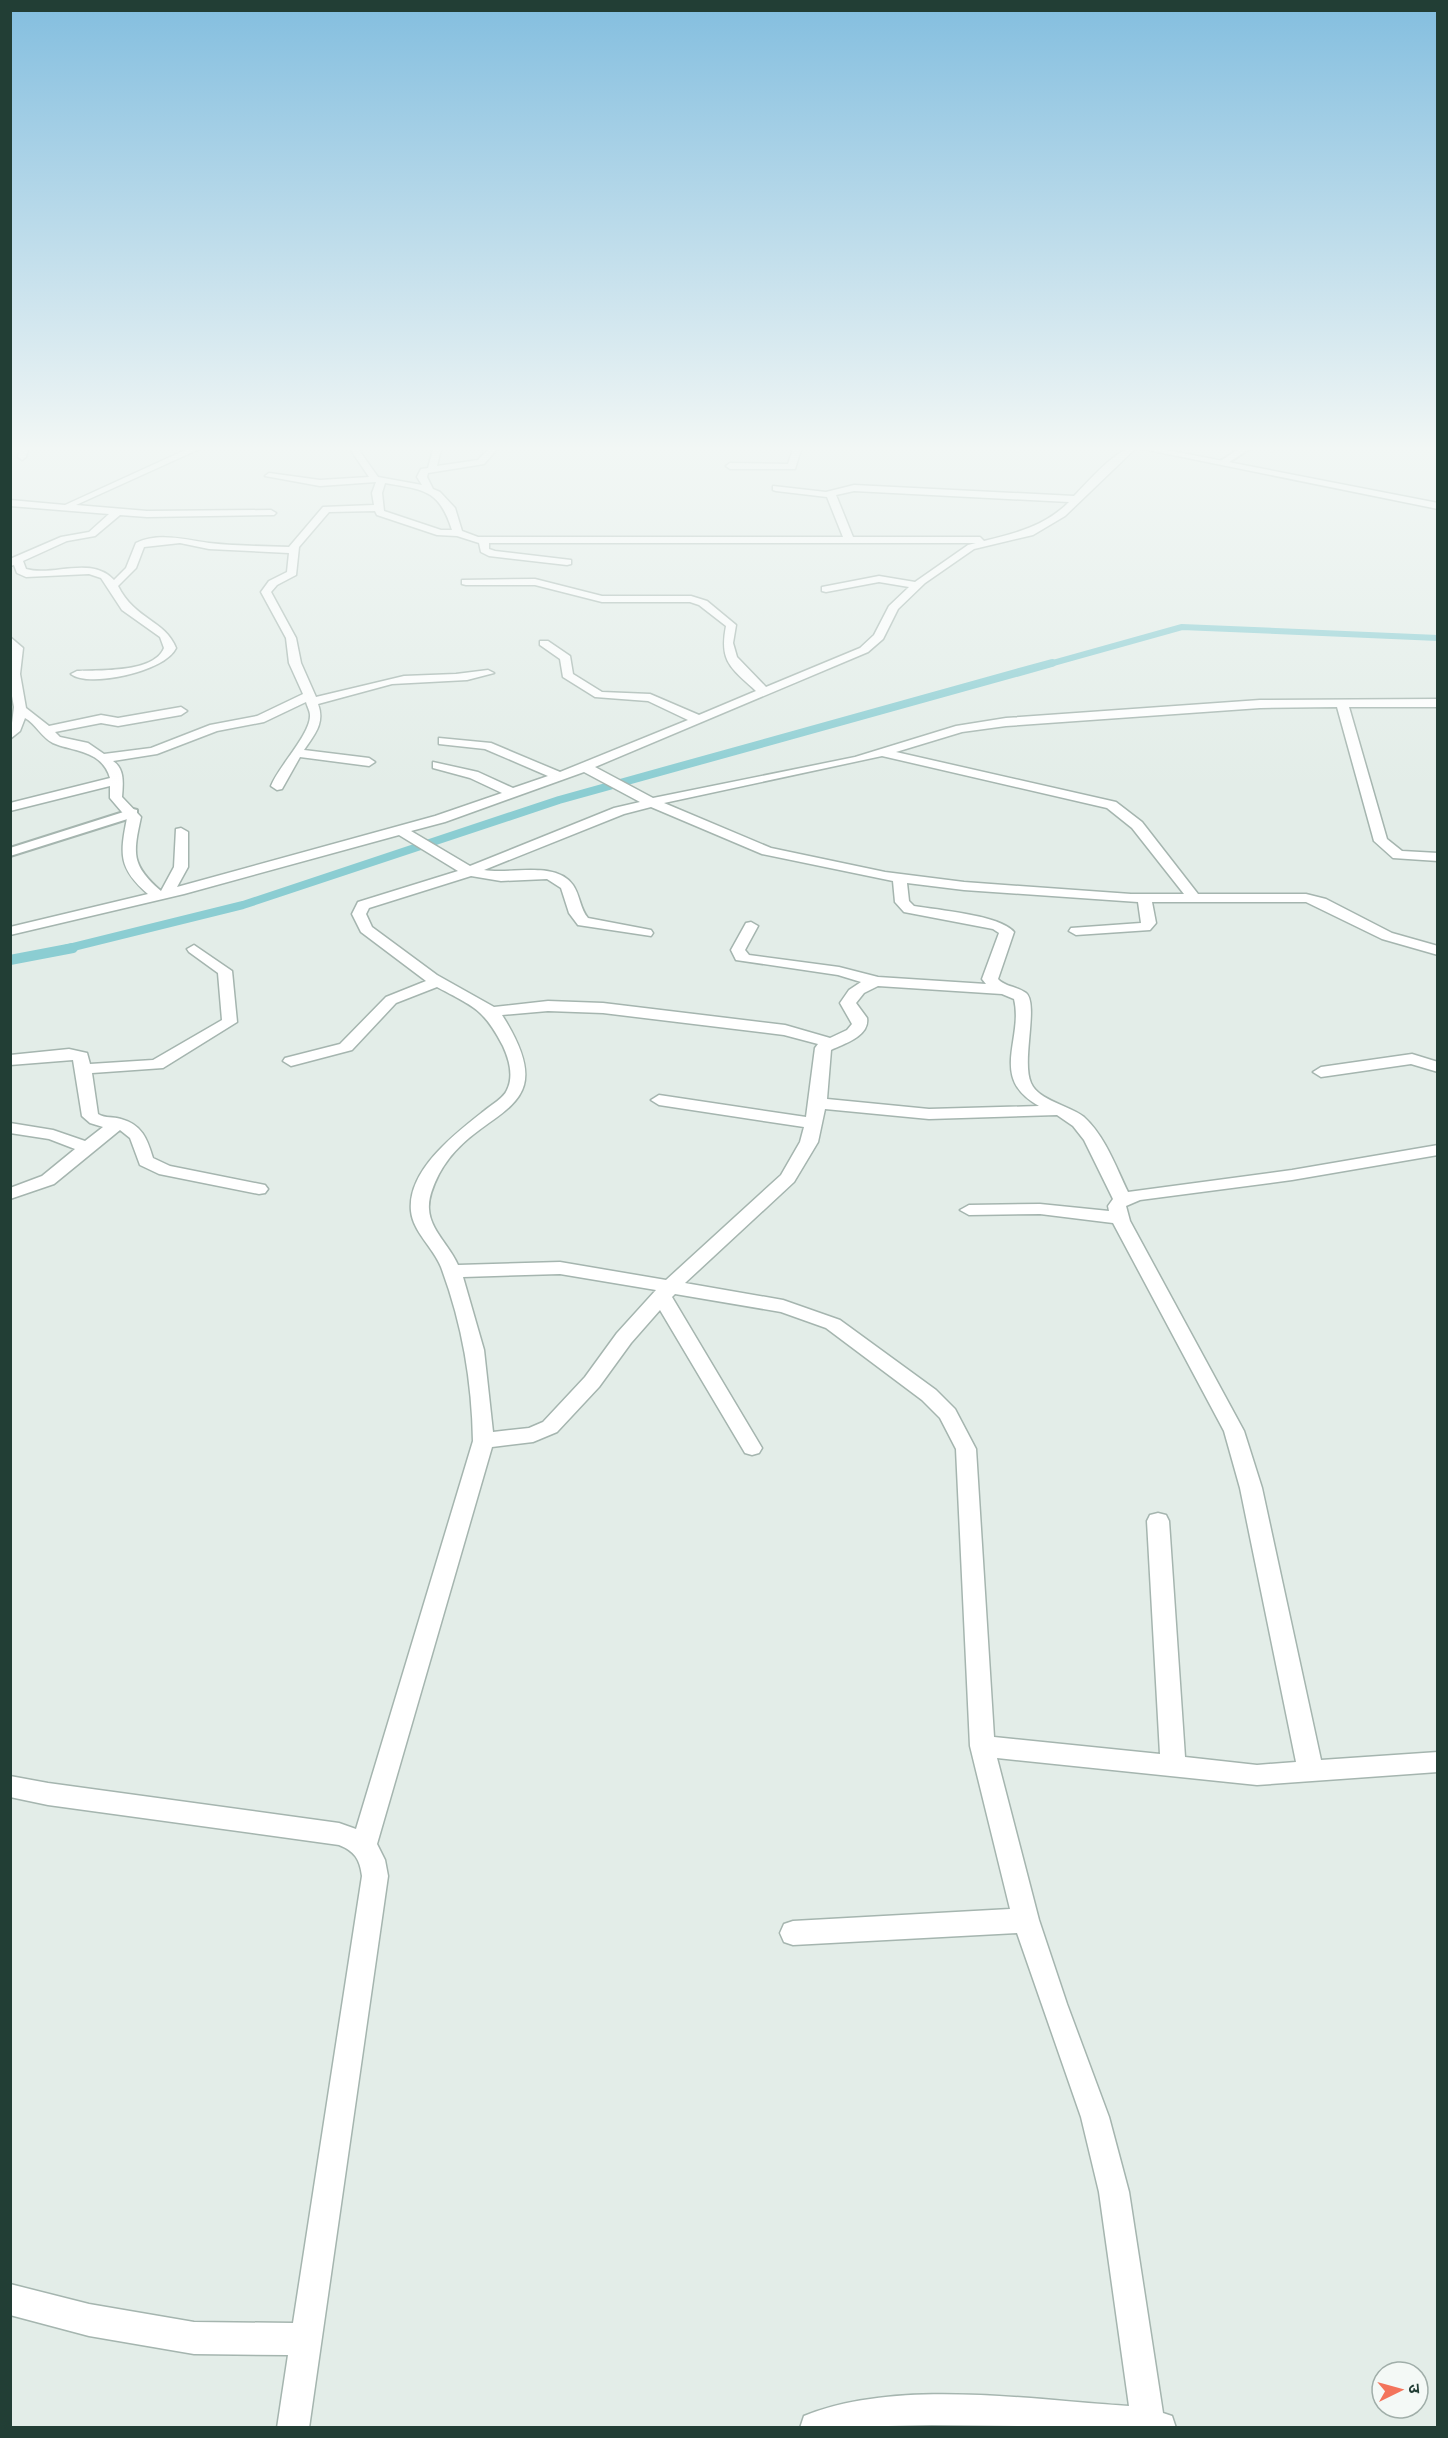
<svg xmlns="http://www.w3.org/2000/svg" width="1448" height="2438" font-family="Arial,'Noto Sans Devanagari',sans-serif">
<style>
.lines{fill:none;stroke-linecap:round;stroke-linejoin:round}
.stream-far2{stroke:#8bcdd2;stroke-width:6}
.stream-far1{stroke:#8bcdd2;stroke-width:8}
.stream{stroke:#8bcdd2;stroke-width:10}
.service-casing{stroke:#a5b5af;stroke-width:4}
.minor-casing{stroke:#a5b5af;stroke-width:3}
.tertiary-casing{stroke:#a5b5af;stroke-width:3}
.service{fill:#fff;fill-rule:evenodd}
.minor{fill:#fff;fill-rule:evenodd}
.tertiary{fill:#fff;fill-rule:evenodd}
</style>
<rect width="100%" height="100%" fill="#e3ede8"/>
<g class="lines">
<!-- stream-far2 -->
<path class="stream-far2" d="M1046,665L1182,627L1438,638"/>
<!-- stream-far1 -->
<path class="stream-far1" d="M65,949L243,905L559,800L1052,663"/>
<!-- stream -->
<path class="stream" d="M10,960L73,948"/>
<!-- service casing -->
<g class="service-casing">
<path id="service" d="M1244,446H1254L1226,464L1219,462Z
M133,809L137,810V816L10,856V848Z"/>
</g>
<!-- minor casing -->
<g class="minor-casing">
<path id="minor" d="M21,446H29L26,457L22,460L18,457Z
M194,446H206L76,505L147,511L271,510L276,513L274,515L147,517L120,515L95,536L67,541L23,561L26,569C53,577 91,555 114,580L126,568L136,543C159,532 186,540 209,543C236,546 263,546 289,547L323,507L374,505L372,493L376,482L320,486L265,476L269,473L320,480L369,477L348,446H356L378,477L422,485L417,477L421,469L428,468L434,446H442L437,466L478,460L491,446H500L484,464L428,473L427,477L433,489L440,492L455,508L462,531L478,537H843L827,497L776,491L773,490V486L826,492L854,485L1074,496C1088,482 1118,446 1138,446L1065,516L1033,535L974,549L925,583L898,609L883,639L868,652L595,767L653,798L855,757L956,726L1006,718L1260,700L1438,699V707H1349L1387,839L1402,851L1438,853V861L1393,858L1374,841L1337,707L1260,708L1006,726L962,732L896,752L1116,802L1142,822L1198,894H1306L1326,899L1392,933L1438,946V955L1382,939L1306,902H1152L1156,923L1150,930L1076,935L1069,931L1071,928L1141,923L1138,902L964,890L907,883L909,901L914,906C937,910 1000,915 1014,932L998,979C1005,987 1017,986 1026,993C1039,1004 1021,1061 1031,1083C1039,1101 1069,1105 1084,1117C1105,1136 1116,1167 1128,1192L1292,1170L1438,1145V1155L1292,1180L1140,1200L1126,1206L1130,1221L1244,1431L1262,1488L1321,1760L1438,1752V1772L1257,1785L997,1758L1039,1920L1067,2004L1109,2117L1129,2192L1163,2413L1172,2416L1176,2428L932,2425L800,2428L804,2416C897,2378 1030,2400 1129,2406L1099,2192L1081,2117L1017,1933L793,1945L784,1942L780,1933L784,1924L793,1921L1010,1909L970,1746L956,1449L940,1418L922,1400L826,1328L781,1312L675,1294L672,1297L762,1448L759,1453L752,1455L745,1453L660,1310L631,1343L599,1387L557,1432L533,1442L492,1447L377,1844L385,1860L388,1876L309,2428H277L288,2355L194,2354L89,2336L10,2315V2284L89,2304L194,2322L293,2323L362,1876C360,1860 355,1851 339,1845L48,1805L10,1797V1776L48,1783L339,1823L356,1829L473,1441C472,1381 462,1323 441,1267C433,1247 413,1232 411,1211C407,1170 456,1133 484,1111C491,1105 504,1098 507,1090C514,1076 509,1059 503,1046C483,1008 474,1007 437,987L396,1003L352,1050L291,1066L283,1061L285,1058L340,1044L386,997L426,981L361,932L352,914L358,902L458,871L399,835L184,894L10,935V927L148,894C118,868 120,854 127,818L110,798V786L10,811V803L110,778C102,750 74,752 53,743C42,738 36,724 25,718L20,731L10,739L14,707L10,685V637L23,648L20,674L26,708L49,726L101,715L118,718L181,707L187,711L181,715L118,726L101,723L55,732L60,737L88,743L104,754L151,748L210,725L257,716L303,694L289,663L286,638L261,592L269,581L287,572L289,553L209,549L180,543L144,547L136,568L118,586C135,620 165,620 176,648C165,672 88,688 71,674L77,671C100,670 154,673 164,648L160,637L122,610L101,578L89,574L26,577L17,573L14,565L10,566V559L61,537L89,532L109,514L10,506V500L65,505ZM385,483C424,490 439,489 452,530H441L384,511L382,493ZM854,491L1069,502C1045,526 1017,533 984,541L980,537H853L836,495ZM375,511L377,515L437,535L457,536L479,543L481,552L489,556L567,565L571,564V560L495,551L489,549V543H976L968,545L915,582L879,576L822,587V591L826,592L879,582L909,587L889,606L874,635L860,648L766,687L737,657L733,643L736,625L707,601L691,596H602L535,579L462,580V584L466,585H535L602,602H690L699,605L726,626C719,662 731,668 756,691L699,715L650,694L602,692L573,674L570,656L548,641H540V645L560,659L563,677L595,697L648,701L688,720L560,772L491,743L439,738V744L485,749L548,776L513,788L478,772L433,762V768L470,778L502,793L435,816L177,887L188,867V832L181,828L176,829L174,867L161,891C131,865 133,854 141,817L122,797C123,784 125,769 113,761L157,754L217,731L264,722L306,702C307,706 310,711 310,715C311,734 278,767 271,786L277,790L282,789L300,757L369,766L375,762L369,758L304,750C315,734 325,723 318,704L392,684L467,680L494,673L488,670L456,674L404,676L316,697L301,663L296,638L271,592L277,585L296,575L299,547L329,512ZM882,756L1107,808L1132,828L1184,894H1131L964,882L885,872L771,848L664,803ZM584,772L640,802L614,808L470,866L411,831L445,822ZM651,807L762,854L893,881L895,902L904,912L993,929L999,933L982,979L986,984L878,977L839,967L749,955L745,950L758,926L751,922L746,923L731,950L736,960L838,975L861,982L849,990L840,1003L852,1024L847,1030L830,1038L785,1025L603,1003L548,1001L494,1007L437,975L372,927L366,914L369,908L471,876L501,881L547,879L561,888L569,913L578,925L651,936L653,933L651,930L588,918C580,909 580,895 573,885C555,860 510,875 484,870L624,814ZM878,986L1002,994L1014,999C1024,1039 988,1078 1039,1106L929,1109L827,1099L831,1050C844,1044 870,1036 867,1018L856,1003L864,993ZM548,1011L603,1013L784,1035L818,1044L815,1048L806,1117L659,1095L651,1100L659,1105L804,1127L800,1142L781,1175L666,1280L560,1262L458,1265C450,1246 430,1230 429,1209C428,1197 434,1184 439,1174C477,1103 568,1119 502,1015ZM825,1109L929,1119L1057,1115L1073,1126L1084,1140L1113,1199L1108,1206L1109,1211L1040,1204L969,1205L960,1210L969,1215L1040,1214L1113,1223L1224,1431L1240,1488L1296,1762L1257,1765L1185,1757L1169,1521L1166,1515L1158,1513L1150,1515L1147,1521L1160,1754L994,1737L976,1449L955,1409L936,1390L840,1320L783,1300L685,1283L794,1182L818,1142ZM560,1274L656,1290L617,1333L585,1377L543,1422L529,1428L493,1432L484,1350L463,1277Z
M794,446H802L795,469H730L726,466L730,463L788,464Z
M194,945L232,971L237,1022L163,1068L92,1073L98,1114C106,1119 113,1116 121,1119C142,1125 147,1138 153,1158L170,1166L265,1185L268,1189L265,1193L259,1194L159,1174L140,1165L130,1138L120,1130L54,1184L10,1199V1188L42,1176L75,1149L49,1139L10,1133V1123L53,1130L85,1141L103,1127L90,1123L82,1116L73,1060L10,1065V1055L69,1049L87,1053L90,1064L153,1060L222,1020L218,973L189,952L187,949Z
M1412,1054L1438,1062V1072L1411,1064L1321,1077L1313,1072L1321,1067Z"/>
</g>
<!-- tertiary casing -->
<g class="tertiary-casing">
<path id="tertiary" d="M1128,446H1146L1438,503V509Z"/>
</g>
<!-- service -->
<use href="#service" class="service"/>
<!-- minor -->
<use href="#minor" class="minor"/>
<!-- tertiary -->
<use href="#tertiary" class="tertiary"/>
</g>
<!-- sky -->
<linearGradient id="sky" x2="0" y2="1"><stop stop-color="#83bedf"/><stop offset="0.57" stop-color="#f2f7f5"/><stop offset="1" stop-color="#f2f7f5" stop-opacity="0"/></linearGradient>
<rect width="1448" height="787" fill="url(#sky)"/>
<!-- border -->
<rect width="1448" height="2438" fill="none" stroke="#223e35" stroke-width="24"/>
<!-- north arrow -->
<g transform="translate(1400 2390) rotate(85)"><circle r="28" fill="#f4f9f6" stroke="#a0aea9" stroke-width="1.5"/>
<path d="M0-4.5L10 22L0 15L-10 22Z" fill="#f3745b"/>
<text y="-9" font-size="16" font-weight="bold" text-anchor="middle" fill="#223e35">उ</text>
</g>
</svg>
